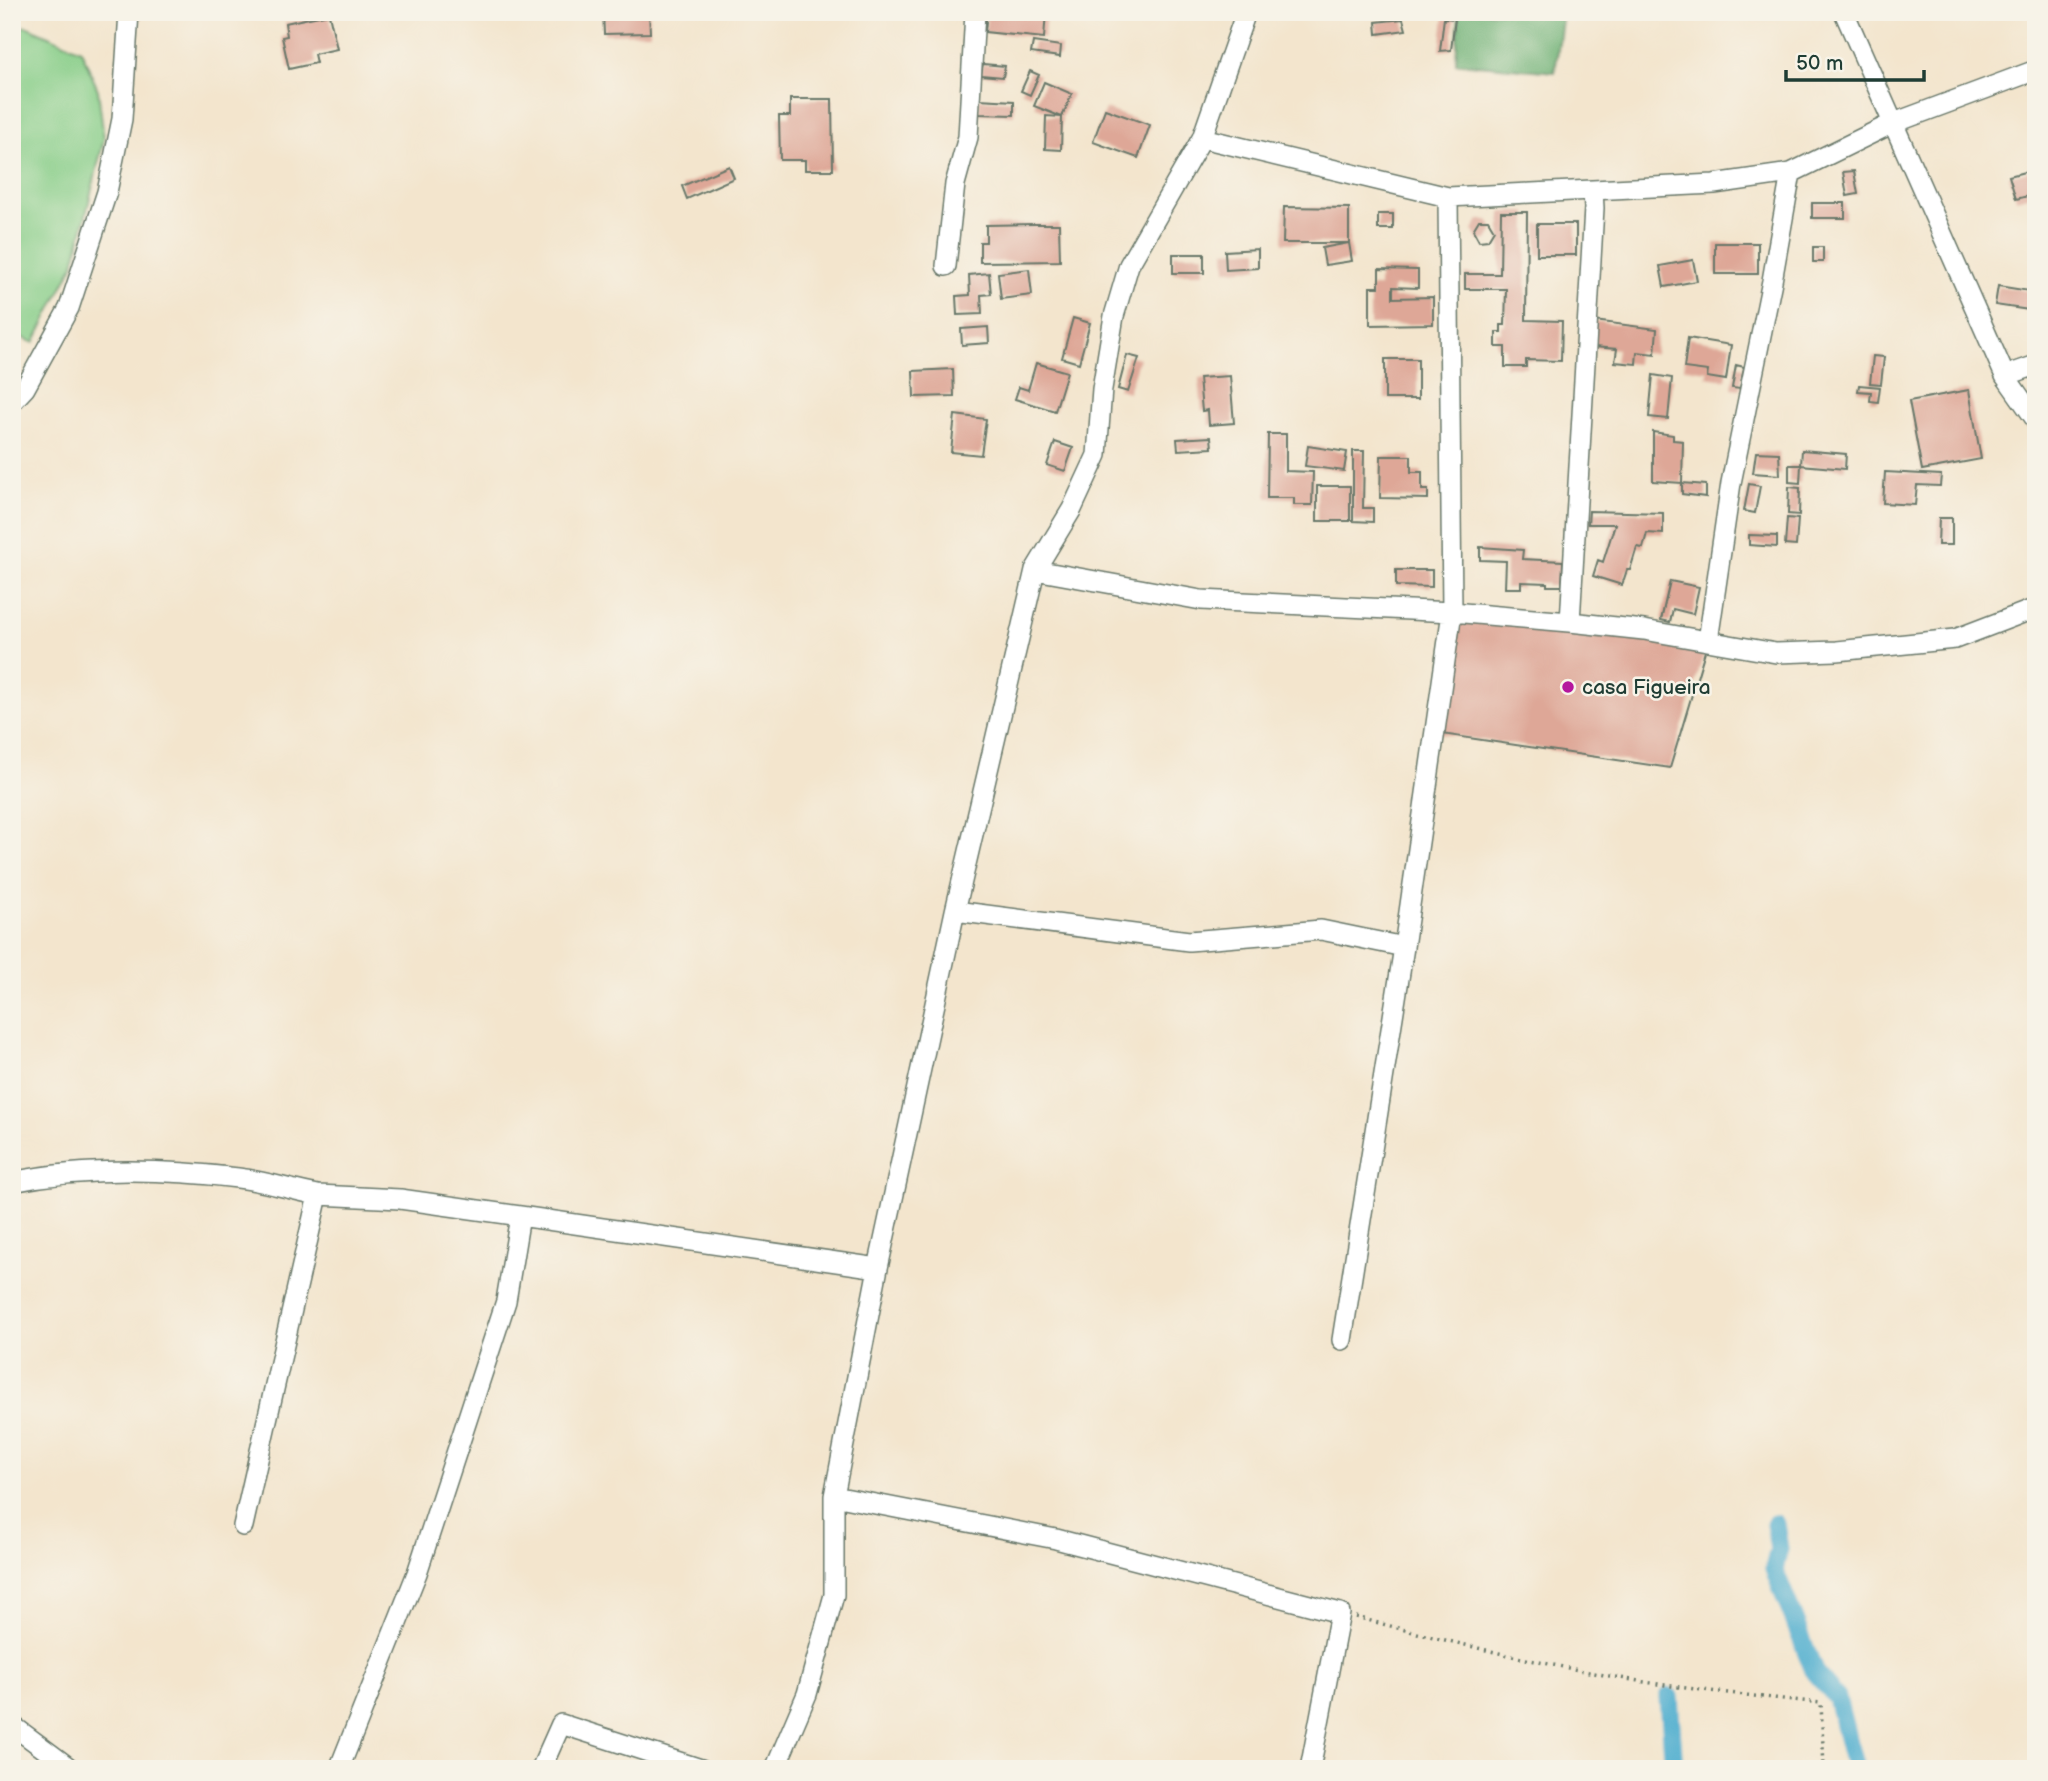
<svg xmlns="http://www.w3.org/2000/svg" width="2048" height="1781" font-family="'Balsamiq Sans',sans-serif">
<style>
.green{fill:#88ce89;stroke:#54865e;stroke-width:2}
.forest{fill:#6eb175;stroke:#467754;stroke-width:2}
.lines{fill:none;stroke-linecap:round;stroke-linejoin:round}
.canal{stroke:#50aecf;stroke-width:19}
.building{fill:#dea797}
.street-casing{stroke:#69786a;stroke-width:22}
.path{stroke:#69786a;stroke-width:3.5;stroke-dasharray:2 5;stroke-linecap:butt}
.street{stroke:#fff;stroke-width:19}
.poi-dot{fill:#b5179e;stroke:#f7f3e8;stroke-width:2.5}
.labels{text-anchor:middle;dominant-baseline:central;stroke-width:5;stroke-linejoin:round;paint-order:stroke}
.poi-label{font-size:21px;fill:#1f3d34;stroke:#f7f3e8;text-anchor:start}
</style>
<rect width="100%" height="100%" fill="#f7f3e8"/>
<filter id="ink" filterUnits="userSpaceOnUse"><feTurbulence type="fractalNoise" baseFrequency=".0143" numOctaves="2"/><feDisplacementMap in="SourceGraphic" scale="14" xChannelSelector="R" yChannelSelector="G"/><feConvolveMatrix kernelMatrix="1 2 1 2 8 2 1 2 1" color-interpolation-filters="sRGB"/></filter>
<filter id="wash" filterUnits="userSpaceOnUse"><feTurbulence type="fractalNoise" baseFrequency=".00686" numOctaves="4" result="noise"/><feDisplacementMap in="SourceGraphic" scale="28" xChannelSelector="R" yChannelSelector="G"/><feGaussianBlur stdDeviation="1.57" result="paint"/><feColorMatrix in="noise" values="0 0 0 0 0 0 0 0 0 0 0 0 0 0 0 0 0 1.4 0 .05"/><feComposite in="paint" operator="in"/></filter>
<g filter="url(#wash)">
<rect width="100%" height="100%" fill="#f3e5cd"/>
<!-- green -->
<path class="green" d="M12,26L28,27L81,50L98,90L104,139L74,264L34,343L12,333Z"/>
<!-- forest -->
<path class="forest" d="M1459,12H1563L1555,72L1456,63Z"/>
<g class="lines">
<!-- canal -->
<path class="canal" d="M1775,1524L1779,1549L1774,1569L1815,1673L1837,1698L1855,1769
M1669,1697L1674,1769"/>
</g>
<g id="blocks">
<!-- building -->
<path class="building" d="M603,12H649L650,33L604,34Z
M987,12H1046L1044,38L985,32Z
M329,14L337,49L314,54L316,63L289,69L282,37L287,36L285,23Z
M1444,18L1455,19L1451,50L1440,51Z
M1403,19L1406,30L1377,34L1376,22Z
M1033,42L1061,46L1060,57L1031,53Z
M983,64L1005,66L1003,77L981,75Z
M1030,71L1039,75L1030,95L1021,91Z
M1044,82L1072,94L1062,117L1061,150L1045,149L1046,116L1062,117L1034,106Z
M790,99H832L833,170H805V160H780L779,116H790Z
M979,99L1014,101V115L979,114Z
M1105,109L1150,125L1138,158L1093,142Z
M729,166L734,178L687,199L682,186Z
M2036,169V194L2016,199L2009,176Z
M1854,171L1858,194L1847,196L1843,172Z
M1812,203H1845V218H1812Z
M1284,207L1349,208V243L1352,261L1325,265L1322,248L1349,243H1283Z
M1501,212H1527L1526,320L1562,321L1561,361L1526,360V367H1505V347H1496V332H1501V325H1505L1506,289H1465V274H1500Z
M1378,214H1393V229H1378Z
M1479,220H1488L1494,230L1488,240L1479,241L1473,230Z
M1035,224H1059L1060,261L980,262V242H986V225Z
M1537,224H1576V255H1537Z
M1715,243H1758V274H1715Z
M1813,247H1823V262H1813Z
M1258,249V268L1226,270L1225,251Z
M1173,254H1204V273H1173Z
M1693,260L1697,281L1664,287L1660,266Z
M1029,269L1032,295L1001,299L998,273Z
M1379,269L1418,270V288L1393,287V298L1433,297V324L1370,325V287H1379Z
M989,273L991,294L981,295L982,314L957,315L956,296L970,295L969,275Z
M1998,286L2036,292V311L1995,305Z
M1073,318L1090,323L1079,363L1062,358Z
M1594,321L1657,329L1655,354L1637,352L1636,364L1615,362L1617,349L1594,347Z
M988,327L989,343L962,345L961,329Z
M1688,338L1731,345L1726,380L1707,377L1708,371L1684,368Z
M1127,355L1139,358L1128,392L1118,389Z
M1873,356L1884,357L1881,384L1870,383Z
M1385,359H1418V399H1385Z
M1036,363L1067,372L1055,411L1015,399L1019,387L1028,390Z
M1736,365L1744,367L1740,389L1732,388Z
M953,369L954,396L914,397L913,371Z
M1653,375L1672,378L1668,419L1649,417Z
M1230,376L1234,423L1209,425L1208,410L1202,411L1199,378Z
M1859,385L1880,387L1878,402L1870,401L1871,392L1858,391Z
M1969,390L1981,459L1922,470L1909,401Z
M955,415L986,419L981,455L951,452Z
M1653,432L1673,435V440L1683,441L1682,483L1653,481Z
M1268,434H1286V471L1313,472L1312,505H1294V498H1267Z
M1211,437L1212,448L1178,450L1177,439Z
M1055,442L1073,448L1065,471L1047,465Z
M1308,446L1347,452L1344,471L1305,466Z
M1802,450L1846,454L1845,469L1801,465Z
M1353,451H1364L1363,508H1373V522L1353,521Z
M1756,452L1779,453L1780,475L1753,473Z
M1381,456H1411V472H1422V490H1428V499L1380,498Z
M1789,465H1801L1800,483L1789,482Z
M1885,472L1941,475L1940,486L1917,485L1915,505L1883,503Z
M1682,483L1706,485V497L1682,494Z
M1749,484L1760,486L1755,513L1744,511Z
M1317,486H1350V521H1317Z
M1789,487L1800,488L1799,515L1788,514Z
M1589,511L1663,513V534L1647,533L1643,548L1637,547L1630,570H1627L1622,585L1593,576L1598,560L1603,562L1615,524H1588Z
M1787,518L1798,519L1796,546L1785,545Z
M1939,518H1952V545H1938Z
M1749,535L1777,536V547L1749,545Z
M1480,547L1523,550L1522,559L1563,561L1562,586H1547V583L1521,582V588H1505L1506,561L1480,560Z
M1396,570H1432V587L1396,586Z
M1670,581L1699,587L1693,614L1673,609L1670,622L1661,620Z
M1452,612L1708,641L1670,768L1435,733Z"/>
</g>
</g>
<g filter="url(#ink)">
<use href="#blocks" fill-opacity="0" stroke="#69786a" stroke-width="2"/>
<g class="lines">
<!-- street casing -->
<g class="street-casing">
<path id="street" d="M1844,12L2005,376L2036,420
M1202,138L1448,197L1714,184L1791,173L1891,124L2036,70
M946,266L955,184L968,137L975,12
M2005,376L2036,365
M12,402L25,388L69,308L107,192L122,119L129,12
M1035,570L1201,600L1452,612L1570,622L1644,630L1776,653L1837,651L1955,639L2036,608
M1570,622L1594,208L1593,191
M1708,641L1731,483L1772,281L1791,173
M955,911L1189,941L1321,930L1404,947
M12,1182C86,1167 164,1169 238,1178C265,1181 291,1190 318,1195L243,1526
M318,1195L400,1199L520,1216
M878,1268L955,911L1035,570L1072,509L1097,455L1102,389L1114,316L1129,265L1202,138L1246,12
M1342,1340L1404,947L1452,612L1448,197
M834,1496L1056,1539L1340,1613L1310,1769
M12,1725L67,1766L66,1769
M339,1769L417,1573L506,1301L520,1216L878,1268L834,1496V1595L807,1694L775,1769
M541,1769L561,1724L701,1769"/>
</g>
<!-- path -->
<path class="path" d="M1356,1617C1435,1638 1514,1658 1594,1673C1669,1688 1746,1695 1821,1703L1824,1769"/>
<!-- street -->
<use href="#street" class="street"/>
</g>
</g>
<!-- markers -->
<circle class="poi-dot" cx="1568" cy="687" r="7"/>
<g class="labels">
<!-- poi labels -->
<g class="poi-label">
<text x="1582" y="687">casa Figueira</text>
</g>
</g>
<!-- margin -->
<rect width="2048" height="1781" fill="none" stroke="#f7f3e8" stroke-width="42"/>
<!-- scale -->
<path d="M1786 70v10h138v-10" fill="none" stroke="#1f3d34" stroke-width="3.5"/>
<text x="1796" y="70" font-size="21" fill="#1f3d34" stroke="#f7f3e8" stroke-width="5" paint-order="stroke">50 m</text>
</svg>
